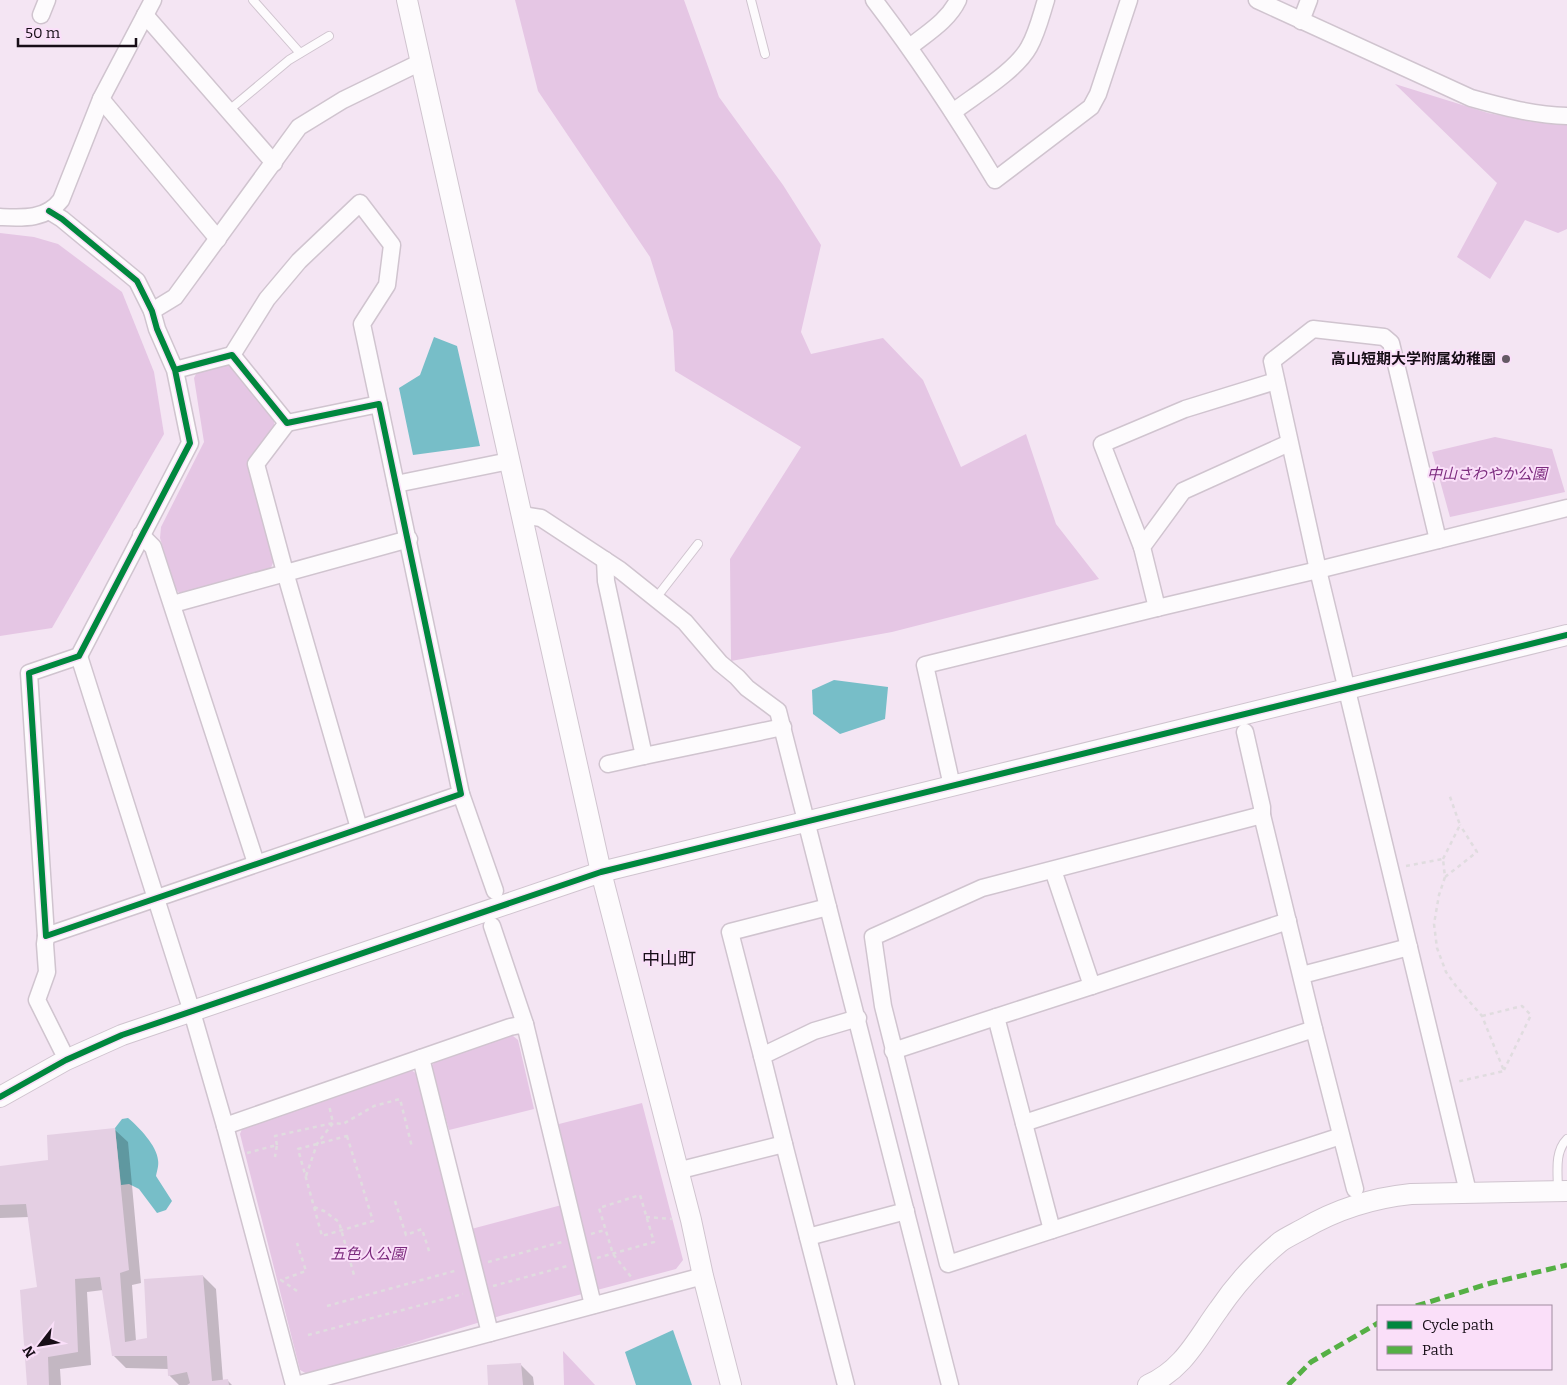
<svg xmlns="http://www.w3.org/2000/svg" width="1567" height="1385" viewBox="0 0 1567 1385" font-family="Bitter,'Noto Sans JP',serif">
	<rect width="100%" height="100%" fill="#f4e5f3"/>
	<g fill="#e5c6e4">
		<polygon points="515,0 684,0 719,97 783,185 821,245 801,332 811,354 883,338 923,380 961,467 1026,434 1056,524 1099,579 892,632 731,661 730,559 801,447 675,371 673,331 650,257 538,91"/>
		<polygon points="1395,84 1488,113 1533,122 1567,125 1567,229 1558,233 1525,220 1490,279 1457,257 1497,183"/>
		<polygon points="0,233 34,237 58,244 122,292 154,372 164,434 52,628 0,636"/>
		<polygon points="225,364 232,367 274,419 274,428 247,463 274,560 271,568 181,594 176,590 160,538 161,527 204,442 194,378 197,372"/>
		<polygon points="1495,437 1552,449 1565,492 1450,517 1432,452"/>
		<polygon points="512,1035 518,1040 534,1109 449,1130 431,1066 436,1061"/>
		<polygon points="411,1070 417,1074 460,1232 573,1202 555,1125 642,1103 683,1260 676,1269 503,1315 309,1375 300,1370 240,1134 242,1129"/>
		<polygon points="563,1351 595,1385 564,1385"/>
	</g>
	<g fill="#77bec8">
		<polygon points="434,337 457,346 480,446 413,455 399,388 420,375"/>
		<polygon points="834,680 888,687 885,719 840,734 813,714 812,690"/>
		<path d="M128,1118C139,1127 157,1146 158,1160C159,1165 157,1171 156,1176L172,1201L166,1210L157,1213L139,1189L129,1184L121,1185L115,1128L122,1119Z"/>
		<polygon points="673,1330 692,1385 636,1385 625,1352"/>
	</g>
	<g fill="#0003">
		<polygon points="115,1130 128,1142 141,1283 132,1285 136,1341 148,1339 203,1276 216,1289 223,1381 228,1381 232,1385 179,1385 169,1375 169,1369 126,1368 113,1355 103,1290 87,1292 91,1365 60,1369 61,1385 29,1385 38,1288 29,1217 0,1218 0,1168 50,1161"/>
		<polygon points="520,1364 533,1377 534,1385 490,1385"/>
	</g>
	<g fill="#e4cfe3">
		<polygon points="115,1128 129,1270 120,1273 125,1342 147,1338 144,1279 203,1275 212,1381 228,1379 229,1385 187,1385 190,1383 187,1372 168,1376 167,1356 112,1356 100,1277 75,1279 78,1352 48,1357 49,1385 27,1385 20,1290 37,1287 26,1204 0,1205 0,1166 48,1160 47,1135"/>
		<polygon points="521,1363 523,1385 488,1385 487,1365"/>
	</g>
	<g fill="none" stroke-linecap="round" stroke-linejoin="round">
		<g stroke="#d0c4cf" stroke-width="10">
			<g id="service">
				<polyline points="253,0 300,53"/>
				<polyline points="751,0 765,54"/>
				<polyline points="228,111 289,60 329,36"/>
				<polyline points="656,598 698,544"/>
				<path d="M1558,1191C1558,1173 1554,1152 1567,1139"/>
			</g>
		</g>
		<g stroke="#d0c4cf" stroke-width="19">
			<g id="minor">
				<path d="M874,0C919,59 957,117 995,180L1091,107L1098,94L1129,0"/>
				<path d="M1257,0L1471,98C1503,107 1534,115 1567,116"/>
				<polyline points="41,15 47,0"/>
				<polyline points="145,15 274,163"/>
				<polyline points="1301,21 1309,0"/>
				<path d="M910,47C927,33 948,21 958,0"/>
				<polyline points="101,99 218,239"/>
				<path d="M953,112C975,95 1016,71 1029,47C1037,33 1041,16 1046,0"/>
				<polyline points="49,211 62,219 137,281 152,311 157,329 175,370 190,443 79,656 29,673 46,936 461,794 379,404 287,423 232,355 175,370"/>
				<path d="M0,217C22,218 46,220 61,200L101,99L153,0"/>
				<polyline points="152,311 175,297 299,127 343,100 421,62"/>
				<polyline points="232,355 267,299 299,261 360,203 392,245 387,285 362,324 379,404"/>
				<polyline points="287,423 256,464 285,572 359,828"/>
				<polyline points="396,484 509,461"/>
				<polyline points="522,515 541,518 620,570 685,622 720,663 737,677 747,688 778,711 950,1385"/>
				<polyline points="141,535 153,547 256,863"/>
				<polyline points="1438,540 1391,343 1384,337 1313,329 1272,361 1318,570 1468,1192"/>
				<polyline points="1142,547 1102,444 1185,409 1276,381"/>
				<polyline points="605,560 606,581 644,756 783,727"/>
				<polyline points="173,604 409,539"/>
				<polyline points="1157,608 1318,570 1567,508"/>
				<polyline points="79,656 192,1012 225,1126 294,1385"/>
				<polyline points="1245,732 1262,807 1262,815 1314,1029 1355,1189"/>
				<polyline points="608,764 644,756"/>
				<polyline points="952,786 925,665 1157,608 1142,547 1183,491 1289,443"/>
				<polyline points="461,794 495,891"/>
				<polyline points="1262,815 982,888 873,937 883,1006 948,1264 1341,1136"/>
				<polyline points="492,926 525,1024"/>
				<polyline points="46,936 45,944 47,972 37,1000 62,1050"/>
				<polyline points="1302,975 1409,947"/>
				<polyline points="1092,986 1288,921"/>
				<polyline points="893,1051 996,1017"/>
				<polyline points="762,1056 730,932 828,907"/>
				<polyline points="421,1058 490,1333"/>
				<polyline points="1024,1123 1314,1029"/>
				<polyline points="225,1126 510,1027 525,1024 593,1305"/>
				<polyline points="784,1144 762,1056 814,1031 858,1018"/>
				<polyline points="677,1171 784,1144 846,1385"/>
				<polyline points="1052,1230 996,1017 1092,986 1053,870"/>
				<polyline points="808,1237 906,1211"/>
				<polyline points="296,1385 703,1276"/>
			</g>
		</g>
		<g stroke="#d0c4cf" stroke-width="22">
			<g id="tertiary">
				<polyline points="407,0 601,872 691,1220 703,1276 731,1385"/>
				<polyline points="0,1097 66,1060 122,1035 601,872 1567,635"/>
				<path d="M1148,1385C1184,1369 1197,1339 1219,1309C1236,1284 1257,1261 1280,1242C1287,1237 1296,1233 1303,1229C1337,1209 1372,1198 1411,1194L1567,1191"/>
			</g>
		</g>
		<g stroke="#e0dcdf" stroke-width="2.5" stroke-dasharray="4 4" stroke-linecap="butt">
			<polyline points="1443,859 1460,825 1449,794"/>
			<polyline points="1406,866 1443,859 1445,877 1439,895 1434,924 1437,948 1446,972 1456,986 1482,1016 1504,1071 1456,1082"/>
			<polyline points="1445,877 1477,852 1460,825"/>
			<polyline points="1482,1016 1522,1006 1531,1015 1504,1070"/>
			<polygon points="347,1136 373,1221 322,1236 298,1149"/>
			<polyline points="277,1145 275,1136 333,1123 329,1105"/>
			<polyline points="247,1153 277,1145 275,1157"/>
			<polyline points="306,1176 317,1144 333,1123 343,1124 374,1106 400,1099 412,1147"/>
			<polyline points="395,1201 406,1235 422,1229 430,1254"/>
			<polyline points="314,1207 324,1211 339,1222 354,1275"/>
			<polyline points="646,1217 672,1219"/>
			<polyline points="591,1234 605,1230"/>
			<polyline points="597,1258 654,1242 640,1195 599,1208 613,1254 632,1278"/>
			<polyline points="488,1262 562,1242"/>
			<polyline points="493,1286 567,1266"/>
			<polyline points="297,1291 281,1280 306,1271 297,1243"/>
			<polyline points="327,1306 458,1270"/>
			<polyline points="308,1335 463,1294"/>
		</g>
		<use href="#service" stroke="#fdfbfd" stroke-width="8"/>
		<use href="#minor" stroke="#fdfbfd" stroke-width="16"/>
		<use href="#tertiary" stroke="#fdfbfd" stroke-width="20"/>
		<g stroke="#55b045" stroke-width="5" stroke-dasharray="10 5" stroke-linecap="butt">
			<polyline points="1416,1306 1491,1283 1567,1265"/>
			<polyline points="1288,1385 1311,1362 1378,1323"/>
		</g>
		<g stroke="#fadff9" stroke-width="9">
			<g id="cycleway">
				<polyline points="49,211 62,219 137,281 152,311 157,329 175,370 190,443 79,656 29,673 46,936 461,794 379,404 287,423 232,355 175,370"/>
				<polyline points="0,1097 66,1060 122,1035 601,872 1567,635"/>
			</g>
		</g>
		<use href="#cycleway" stroke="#00873e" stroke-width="6"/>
	</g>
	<circle fill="#645964" stroke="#fadff9" stroke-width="2" cx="1506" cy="359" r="5"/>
	<g text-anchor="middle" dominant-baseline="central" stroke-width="4" stroke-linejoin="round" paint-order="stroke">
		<g font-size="15" font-weight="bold" fill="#170e17" stroke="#fadff9" text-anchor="end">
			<text x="1496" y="359">高山短期大学附属幼稚園</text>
		</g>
		<g font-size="15" font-style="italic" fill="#7c2b7e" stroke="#fadff9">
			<text x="1487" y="474">中山さわやか公園</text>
			<text x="368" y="1254">五色人公園</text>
		</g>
		<g font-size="18" fill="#170e17" stroke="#fadff9">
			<text x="669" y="959">中山町</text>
		</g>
	</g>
	<rect x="1377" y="1305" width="175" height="65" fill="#fadff9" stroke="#9f8b9f"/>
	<rect x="1387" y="1321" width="25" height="8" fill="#00873e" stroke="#9f8b9f"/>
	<text x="1422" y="1330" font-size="15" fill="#170e17">Cycle path</text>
	<rect x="1387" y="1346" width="25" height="8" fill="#55b045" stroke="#9f8b9f"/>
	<text x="1422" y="1355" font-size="15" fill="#170e17">Path</text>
	<g transform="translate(40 1345) rotate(239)" stroke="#fadff9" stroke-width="4" paint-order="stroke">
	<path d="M0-4L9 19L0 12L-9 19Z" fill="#170e17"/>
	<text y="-8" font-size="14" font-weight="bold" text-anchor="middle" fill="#170e17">N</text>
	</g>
	<path d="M18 38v8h118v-8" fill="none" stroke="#170e17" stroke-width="2.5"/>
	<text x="25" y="38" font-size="15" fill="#170e17" stroke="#fadff9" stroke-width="4" paint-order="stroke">50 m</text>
</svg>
